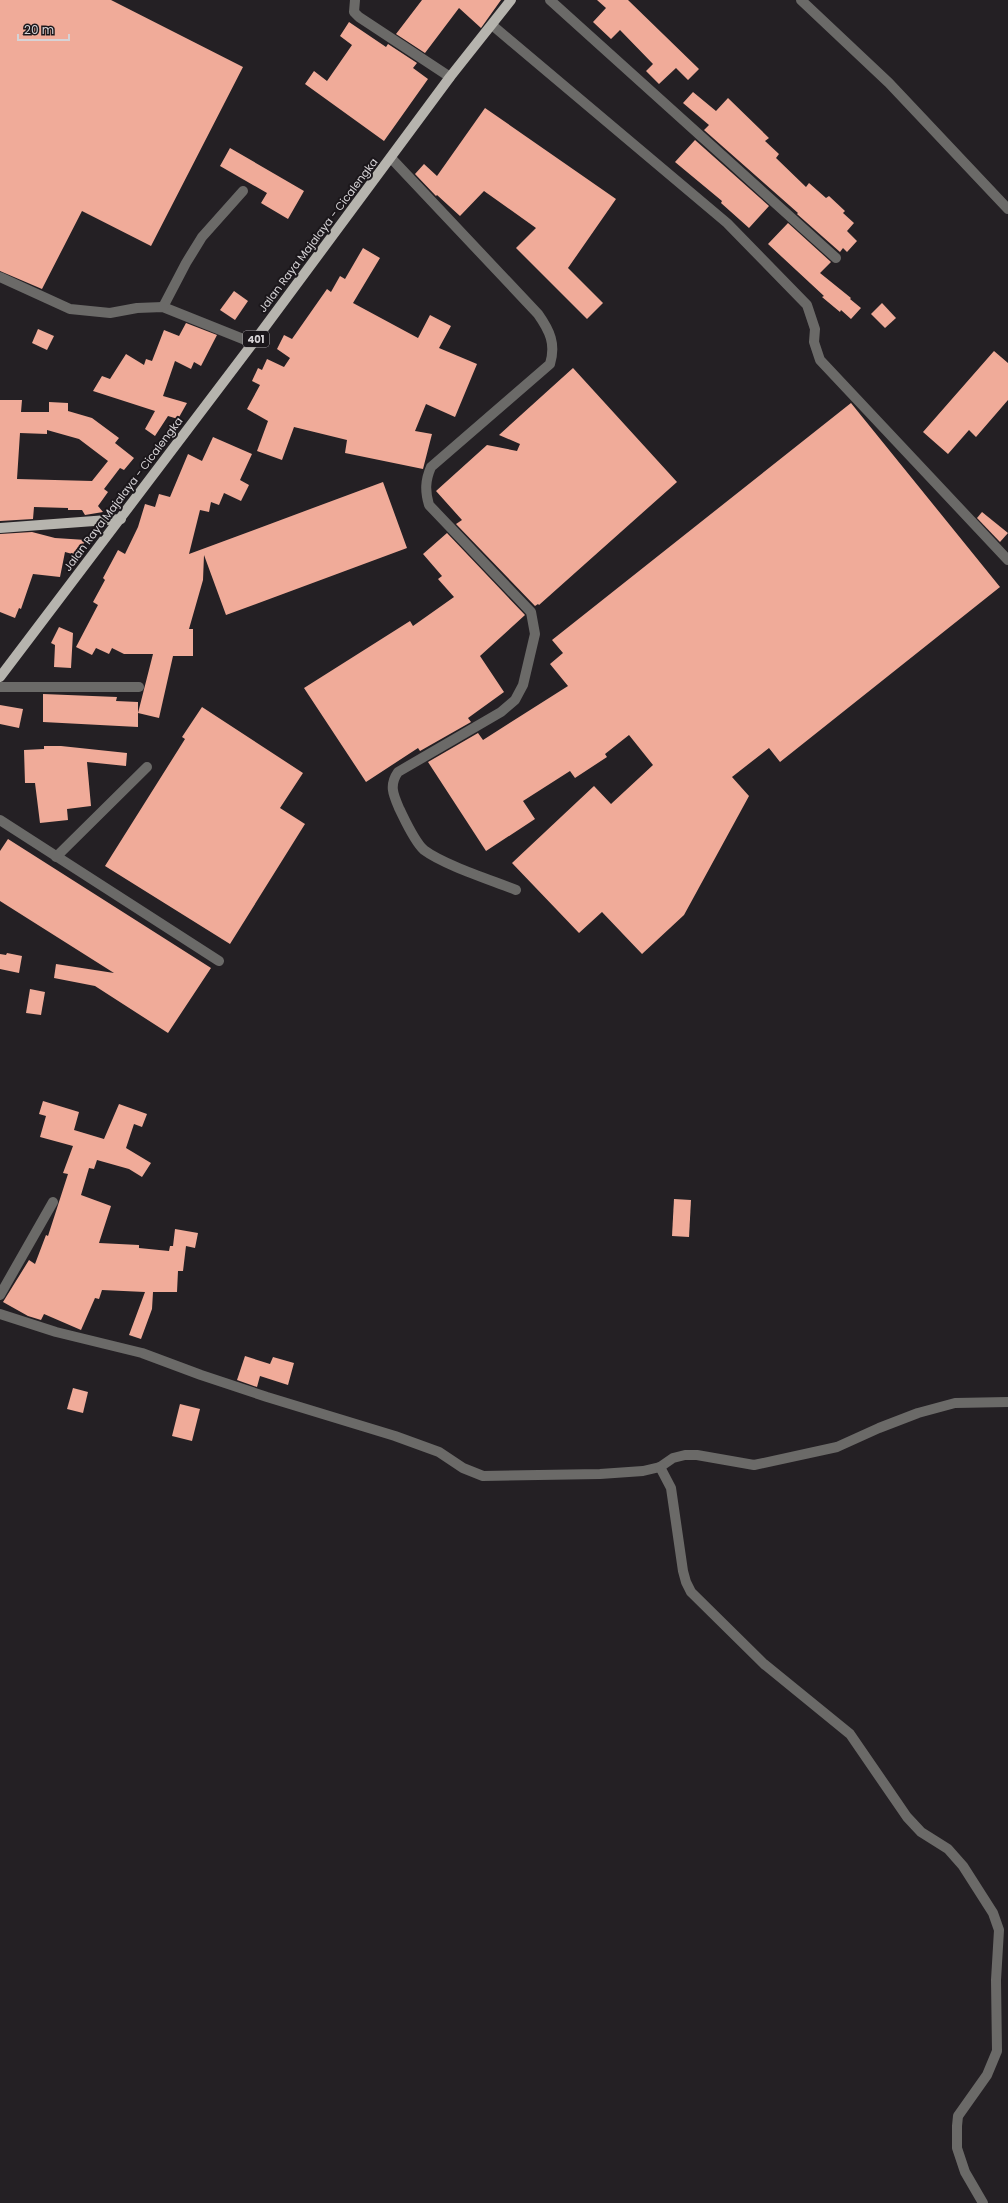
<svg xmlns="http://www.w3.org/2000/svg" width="1008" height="2203" viewBox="0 0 1008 2203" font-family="Poppins,sans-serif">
	<rect width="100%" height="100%" fill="#242024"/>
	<g fill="#f0ab99" fill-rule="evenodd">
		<polygon points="0,0 111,0 243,67 151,246 82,211 42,289 0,271"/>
		<polygon points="422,0 501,0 481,28 459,8 425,53 396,34"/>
		<polygon points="597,0 628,0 699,69 688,80 676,68 659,84 646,71 653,64 620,30 611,39 593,22 606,8"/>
		<polygon points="349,22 386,47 388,44 417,63 413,68 428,79 384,141 305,84 314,71 327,81 352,45 340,36"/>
		<polygon points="693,92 716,111 728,98 769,138 765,141 779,154 776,158 806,187 809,183 826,198 829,196 845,211 843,213 854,223 847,231 857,241 847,252 843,248 840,252 797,214 798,213 704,130 709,125 683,103"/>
		<polygon points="485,108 616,199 568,268 603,303 587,319 516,248 536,228 484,191 460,216 437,195 436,196 415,174 424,164 437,176"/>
		<polygon points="695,140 769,206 749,228 721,203 722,201 675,162"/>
		<polygon points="230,148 304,191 288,219 261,203 267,193 220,166"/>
		<polygon points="788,223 831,262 820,273 851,298 850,299 861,308 851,319 841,310 840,312 822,297 824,296 768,244"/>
		<polygon points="363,248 380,258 353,303 418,338 430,315 451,326 439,348 477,364 455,417 426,404 415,431 432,434 423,469 345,453 347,440 294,427 282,460 257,451 268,421 247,409 260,385 252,381 258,368 262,370 267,359 284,367 290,358 277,349 284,335 292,339 327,289 331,292 340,276 345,279"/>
		<polygon points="234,291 248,301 235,320 220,310"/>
		<polygon points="882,303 896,318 885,328 871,314"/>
		<polygon points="186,323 217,335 201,366 194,362 191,369 175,361 163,396 187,403 178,419 168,416 155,436 145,429 155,411 93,391 102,376 110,379 126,354 144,365 146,359 152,361 164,330 179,336"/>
		<polygon points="38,329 54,336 47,350 32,343"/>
		<polygon points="994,351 1008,363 1008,400 976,437 969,430 948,454 923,432"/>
		<polygon points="573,368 677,482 539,605 538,604 535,606 456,524 462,520 436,491 487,445 517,451 520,444 499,435"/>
		<path d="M0,400H22L21,412H49V402L68,403V411L92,418L119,438L115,443L134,458L124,470L120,468L104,489L108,492L98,506L103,512L85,515L82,510H68V508L34,507L33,519L0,521ZM47,430L79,439L108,461L92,481L17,479L20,433L47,434Z"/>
		<polygon points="851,403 1000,587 780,762 769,748 732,777 749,796 684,915 642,954 602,912 579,933 512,863 594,786 611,804 653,765 629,735 605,754 607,757 575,778 570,771 523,801 535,819 486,851 428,762 478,733 483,740 568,686 550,664 563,653 552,640"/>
		<polygon points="213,437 252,454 240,480 249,485 241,501 224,493 219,505 211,502 209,512 200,510 189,554 383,482 407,548 226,615 204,555 203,580 189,629 193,629 193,656 173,656 159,718 138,713 153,654 124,654 112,648 109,654 96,648 92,655 76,647 98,605 93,602 105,580 103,578 118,550 125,554 138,527 145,504 155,507 159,494 170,497 188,454 202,461"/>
		<polygon points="982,512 1008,533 1000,542 977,518"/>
		<polygon points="32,532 55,538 86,540 76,555 65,552 60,577 33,574 21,609 19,608 15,618 0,612 0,534"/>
		<polygon points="447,533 525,615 480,656 504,692 468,718 471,722 420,751 418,748 366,782 304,688 410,621 413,626 454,597 438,579 442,576 423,554"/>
		<polygon points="59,627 73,633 71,668 54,667 55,645 51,643"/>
		<polygon points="43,694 117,697 116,701 138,702 138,727 43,722"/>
		<polygon points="0,705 23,709 19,728 0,724"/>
		<polygon points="202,707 303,773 280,808 305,824 230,944 105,866 185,739 182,737"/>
		<polygon points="44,746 61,746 127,753 126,766 87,762 91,806 67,809 68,820 40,823 35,783 25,783 24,750 44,749"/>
		<polygon points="8,839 211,968 168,1033 95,986 54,978 56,964 114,973 0,901 0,851"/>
		<polygon points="7,953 22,956 19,973 0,969 0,954 6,955"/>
		<polygon points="30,989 45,992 41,1015 26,1013"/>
		<polygon points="43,1101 79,1112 74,1130 104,1139 119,1104 147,1114 142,1127 134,1124 126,1148 151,1163 142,1177 129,1169 97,1160 94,1169 89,1168 81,1195 111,1206 99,1243 139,1245 139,1248 169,1251 170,1246 173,1246 175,1229 198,1233 195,1248 186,1246 183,1271 178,1271 177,1292 153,1292 152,1309 141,1339 129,1335 145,1292 102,1290 99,1299 95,1298 81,1330 44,1314 41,1320 28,1316 3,1302 29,1260 35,1264 46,1235 48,1236 68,1174 63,1173 73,1146 40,1137 46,1116 39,1114"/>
		<polygon points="674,1199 691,1200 689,1237 672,1236"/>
		<polygon points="245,1356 270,1364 273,1357 294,1363 288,1385 260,1376 257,1387 237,1380"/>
		<polygon points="73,1388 88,1392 83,1413 67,1409"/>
		<polygon points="180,1404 200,1409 192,1441 172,1436"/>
	</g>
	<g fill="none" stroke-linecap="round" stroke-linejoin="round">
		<g stroke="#6b6a68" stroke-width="10">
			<polyline points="355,0 354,12 359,17 450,77"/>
			<polyline points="550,0 836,258"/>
			<polyline points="801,0 889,83 1008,209"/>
			<polyline points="492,25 727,223 807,305 815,329 814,342 820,360 1008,560"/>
			<path d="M391,158L538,314C550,331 556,344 550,364L431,467C425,481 425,491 429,505L531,612L535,634L523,685L515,700L501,712L398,772C389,785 393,794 399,808C405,820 414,841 424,850C444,865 491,880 516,890"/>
			<polyline points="0,277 70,309 110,313 137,308 163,307 253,343"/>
			<polyline points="163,307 186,263 202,237 243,191"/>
			<polyline points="0,687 139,687"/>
			<polyline points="0,820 219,961"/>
			<polyline points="56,857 147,767"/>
			<polyline points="0,1295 53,1202"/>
			<polyline points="0,1314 56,1332 142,1353 201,1375 267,1397 395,1436 439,1452 463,1468 483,1476 600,1474 643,1471 660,1467 673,1458 685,1455 697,1455 754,1465 837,1447 879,1428 918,1413 955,1403 1008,1402"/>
			<polyline points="660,1467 671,1488 683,1571 686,1582 691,1592 764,1664 850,1734 907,1817 921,1832 948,1849 963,1866 993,1913 999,1930 996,1980 997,2051 987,2075 958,2116 957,2126 957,2148 965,2172 983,2203"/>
		</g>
		<g stroke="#b6b4ae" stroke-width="10">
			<polyline points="0,528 121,519"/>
			<polyline points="0,677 253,343 450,77 511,0"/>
		</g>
	</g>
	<g text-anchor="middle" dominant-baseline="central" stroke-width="4" stroke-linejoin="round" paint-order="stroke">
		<rect fill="#1b171b" stroke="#9e9b9e" stroke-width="1" x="243" y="331" width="26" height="16" rx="3"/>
		<g font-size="10" font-weight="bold" fill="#d6d3d6">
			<text x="256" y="339">401</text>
		</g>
		<g font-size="11" fill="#d6d3d6" stroke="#1b171b">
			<text transform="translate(318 235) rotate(-53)">Jalan Raya Majalaya - Cicalengka</text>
			<text transform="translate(123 494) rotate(-53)">Jalan Raya Majalaya - Cicalengka</text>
		</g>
	</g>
	<path d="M18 34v6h51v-6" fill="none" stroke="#d6d3d6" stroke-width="2"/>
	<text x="24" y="34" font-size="12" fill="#d6d3d6" stroke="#1b171b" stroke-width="3" paint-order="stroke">20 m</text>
</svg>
